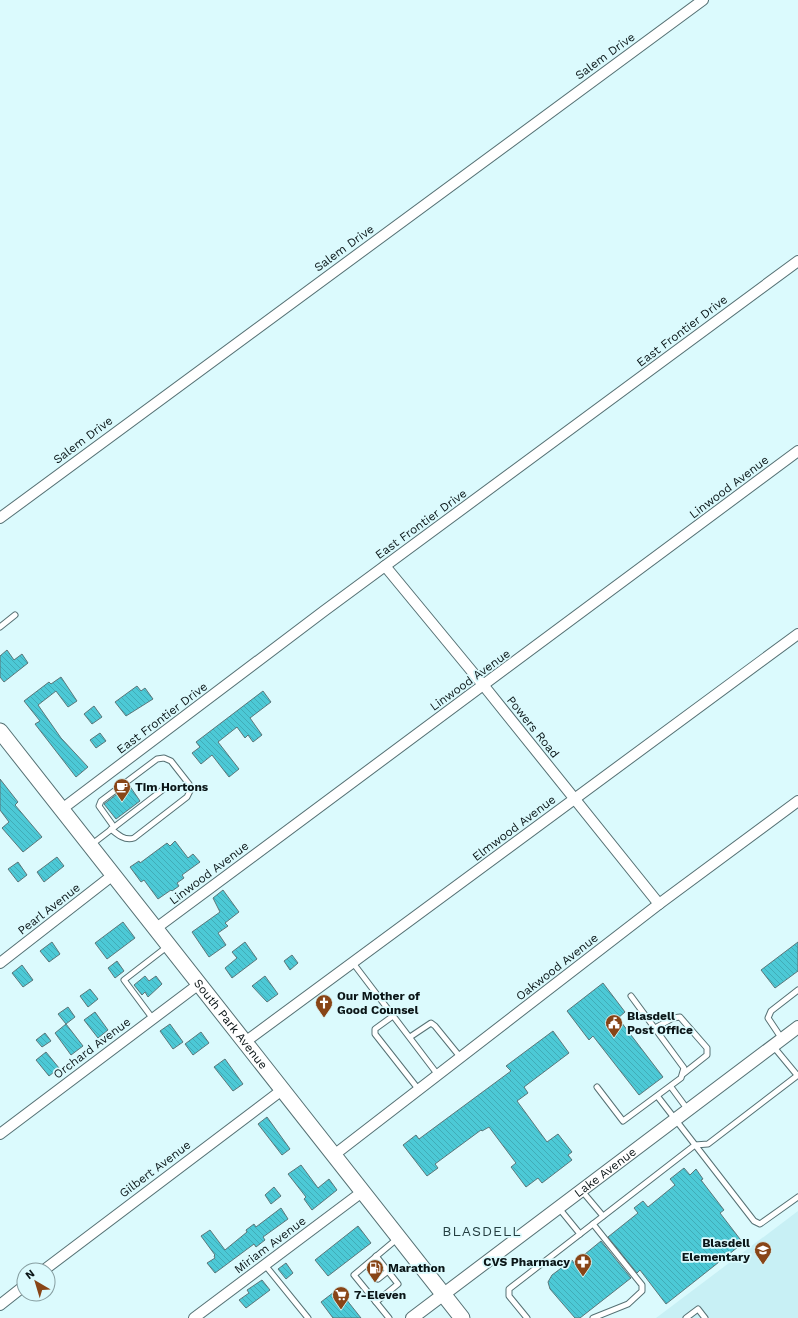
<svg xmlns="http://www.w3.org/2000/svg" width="798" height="1318" viewBox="0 0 798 1318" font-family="'Work Sans',sans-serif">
	<defs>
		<pattern id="building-back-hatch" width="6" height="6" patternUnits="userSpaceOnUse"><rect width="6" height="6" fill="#4cc9d6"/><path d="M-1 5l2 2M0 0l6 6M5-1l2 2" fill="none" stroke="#41acb7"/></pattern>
	</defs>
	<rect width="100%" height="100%" fill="#dbfafd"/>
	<polygon fill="#c8f0f5" points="798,1211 798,1318 656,1318"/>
	<g fill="url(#building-back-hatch)" stroke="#5b7679">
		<polygon points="7,650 14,660 22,654 28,663 4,682 0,677 0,656"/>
		<polygon points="61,677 77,701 68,707 56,691 38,705 61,738 88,767 76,777 35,724 40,721 24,701 49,682 51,684"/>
		<polygon points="137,686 141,691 145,688 153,699 126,716 115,702"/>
		<polygon points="263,691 271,702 250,718 262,735 253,742 248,735 245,738 237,727 218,742 239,769 229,777 212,755 201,764 192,753 200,747 196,742"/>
		<polygon points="94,706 102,717 92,724 84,714"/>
		<polygon points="100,733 106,741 96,748 90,740"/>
		<polygon points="0,779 18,802 15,805 42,837 23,852 2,828 9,822 0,810"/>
		<polygon points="129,785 140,801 116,819 104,804"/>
		<polygon points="175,841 188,858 193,854 200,862 182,875 184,878 177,883 179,886 172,891 171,890 158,899 144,880 141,882 130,867 139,861 140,863 167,843 170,846"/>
		<polygon points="57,857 64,866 44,882 37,872"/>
		<polygon points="18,862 27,875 18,882 8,869"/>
		<polygon points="223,890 239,912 225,923 228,926 218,933 226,945 209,957 192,932 220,912 213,898"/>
		<polygon points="123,922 135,938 107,959 95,943"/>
		<polygon points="52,942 60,954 49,962 40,951"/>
		<polygon points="245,942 257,959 232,978 225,968 237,958 232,952"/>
		<polygon points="798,942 798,971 775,988 761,970"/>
		<polygon points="292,955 298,963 290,970 284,961"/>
		<polygon points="117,961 124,971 115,978 108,968"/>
		<polygon points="22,965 33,980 23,987 12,973"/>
		<polygon points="145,976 149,981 156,976 162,984 148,997 145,992 142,995 134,985"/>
		<polygon points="265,976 278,994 267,1002 252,986"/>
		<polygon points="603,983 625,1012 618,1018 663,1077 639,1095 593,1036 589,1040 567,1011"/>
		<polygon points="90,989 98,999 88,1007 80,996"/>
		<polygon points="68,1007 75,1017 66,1024 58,1014"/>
		<polygon points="95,1012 108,1030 98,1038 84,1020"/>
		<polygon points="66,1024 83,1046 71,1055 55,1033"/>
		<polygon points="170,1024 183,1042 173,1049 160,1031"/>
		<polygon points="553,1031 569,1053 524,1087 528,1093 517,1101 547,1142 558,1134 572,1152 568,1155 572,1160 542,1183 538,1178 526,1187 511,1167 516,1163 489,1127 482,1131 481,1130 435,1164 438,1168 427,1176 403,1145 416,1135 419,1139 511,1071 506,1066"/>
		<polygon points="201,1032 209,1043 193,1055 185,1044"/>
		<polygon points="45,1033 51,1041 42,1047 36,1040"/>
		<polygon points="46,1052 59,1068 49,1076 36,1060"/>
		<polygon points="225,1059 243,1084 233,1091 214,1067"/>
		<polygon points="267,1117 290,1149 282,1155 258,1124"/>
		<polygon points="301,1165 318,1188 329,1179 337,1190 312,1210 304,1199 306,1197 288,1174"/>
		<polygon points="684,1168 690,1175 696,1169 703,1179 701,1180 724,1210 720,1213 743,1243 666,1304 640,1270 637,1273 608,1237 638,1213 634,1208 643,1201 648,1207 675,1185 670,1179"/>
		<polygon points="274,1187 281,1196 271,1204 265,1195"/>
		<polygon points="281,1208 288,1219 263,1237 265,1240 256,1247 254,1244 215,1273 207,1263 215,1258 214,1256 215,1255 201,1236 210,1230 225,1250 247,1232 246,1230 254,1224 256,1227"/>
		<polygon points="358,1226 371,1243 328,1276 315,1260"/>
		<polygon points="601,1241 631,1278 580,1318 575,1318 550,1289 548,1282 552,1275 572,1260 574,1263"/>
		<polygon points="286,1263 293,1273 286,1279 278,1269"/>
		<polygon points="262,1280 270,1290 246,1308 239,1300 249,1293 247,1290"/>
		<polygon points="338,1289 361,1318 333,1318 321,1302"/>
	</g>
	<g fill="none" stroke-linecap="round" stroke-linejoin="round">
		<g stroke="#567174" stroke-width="7">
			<g id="service">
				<polyline points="0,627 15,615"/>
				<path d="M111,829C118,835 125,841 134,838L187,797L190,791L189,784L171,761L164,758L157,759L101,801L99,806L114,827"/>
				<polyline points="91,845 165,788"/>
				<polyline points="353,963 438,1075"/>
				<polyline points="393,1016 375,1029 375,1034 419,1090"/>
				<polyline points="153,1019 124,980 168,946"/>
				<polyline points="655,1028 673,1018 680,1017 707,1048 707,1055 683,1074"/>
				<polyline points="410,1037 431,1023 435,1026 461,1058"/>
				<polyline points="782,1039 768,1018 771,1011 798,990"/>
				<polyline points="773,1046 797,1075"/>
				<polyline points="597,1087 623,1121 681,1078 684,1068 631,996"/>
				<polyline points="671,1087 688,1110"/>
				<polyline points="658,1097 754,1221 760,1224 798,1197"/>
				<polyline points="582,1191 603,1216"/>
				<polyline points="558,1207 580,1234"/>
				<polyline points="265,1265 308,1318"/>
				<polyline points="378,1279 388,1271"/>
				<polyline points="376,1302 398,1284 376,1256"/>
				<polyline points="389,1318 354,1275 398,1238"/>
				<polyline points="527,1318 509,1296 509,1289 695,1145 708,1144 798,1075"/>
				<polyline points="593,1318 628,1304 642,1291 642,1285 593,1224"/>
				<polyline points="686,1318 698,1309 705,1318"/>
			</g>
		</g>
		<g stroke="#567174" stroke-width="12">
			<g id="minor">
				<polyline points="0,518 703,0"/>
				<polyline points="385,566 484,686 659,904"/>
				<polyline points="62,809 324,611 798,261"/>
				<polyline points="155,929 798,451"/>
				<polyline points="0,963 113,875"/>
				<polyline points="245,1042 798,634"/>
				<polyline points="0,1134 199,984"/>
				<polyline points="334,1155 659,904 798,801"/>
				<polyline points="44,1270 282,1090"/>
				<polyline points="0,1305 24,1286"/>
				<polyline points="194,1318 362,1192"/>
			</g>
		</g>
		<g stroke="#567174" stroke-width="14">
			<g id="tertiary">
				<path id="s1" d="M412,1318L798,1027"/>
			</g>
		</g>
		<g stroke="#567174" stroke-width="17">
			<g id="primary">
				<path id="s2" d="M0,731L462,1318"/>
			</g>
		</g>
		<use href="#service" stroke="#fff" stroke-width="5"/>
		<use href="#minor" stroke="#fff" stroke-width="10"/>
		<use href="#tertiary" stroke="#fff" stroke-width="12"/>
		<use href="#primary" stroke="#fff" stroke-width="15"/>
	</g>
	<defs>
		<g id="cafe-pin" transform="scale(0.9)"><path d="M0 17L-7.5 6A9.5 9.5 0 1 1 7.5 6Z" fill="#884517" stroke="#dbfafd"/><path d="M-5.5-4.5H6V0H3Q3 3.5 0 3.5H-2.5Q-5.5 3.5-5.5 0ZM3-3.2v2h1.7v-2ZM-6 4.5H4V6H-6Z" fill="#fff"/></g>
		<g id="church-pin" transform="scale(0.9)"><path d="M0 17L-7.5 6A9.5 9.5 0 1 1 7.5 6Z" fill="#884517" stroke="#dbfafd"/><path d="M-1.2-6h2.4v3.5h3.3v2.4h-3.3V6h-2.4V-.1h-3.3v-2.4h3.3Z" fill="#fff"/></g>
		<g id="civic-pin" transform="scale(0.9)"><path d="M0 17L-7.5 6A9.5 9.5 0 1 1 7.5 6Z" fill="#884517" stroke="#dbfafd"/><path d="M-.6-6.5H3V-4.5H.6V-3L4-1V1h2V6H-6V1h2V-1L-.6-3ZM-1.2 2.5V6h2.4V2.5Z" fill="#fff"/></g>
		<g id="school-pin" transform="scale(0.9)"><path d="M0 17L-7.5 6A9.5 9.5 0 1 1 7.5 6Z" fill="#884517" stroke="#dbfafd"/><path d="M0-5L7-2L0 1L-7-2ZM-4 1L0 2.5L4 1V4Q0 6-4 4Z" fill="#fff"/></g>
		<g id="pharmacy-pin" transform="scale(0.9)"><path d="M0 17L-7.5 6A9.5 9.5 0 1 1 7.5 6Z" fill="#884517" stroke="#dbfafd"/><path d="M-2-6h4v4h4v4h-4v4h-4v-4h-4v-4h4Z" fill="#fff"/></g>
		<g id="fuel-pin" transform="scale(0.9)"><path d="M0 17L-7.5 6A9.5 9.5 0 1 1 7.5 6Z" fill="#884517" stroke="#dbfafd"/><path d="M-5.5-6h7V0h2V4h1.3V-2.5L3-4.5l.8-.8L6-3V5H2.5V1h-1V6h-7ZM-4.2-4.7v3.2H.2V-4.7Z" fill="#fff"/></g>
		<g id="supermarket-pin" transform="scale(0.9)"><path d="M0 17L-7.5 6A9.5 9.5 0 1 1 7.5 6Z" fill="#884517" stroke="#dbfafd"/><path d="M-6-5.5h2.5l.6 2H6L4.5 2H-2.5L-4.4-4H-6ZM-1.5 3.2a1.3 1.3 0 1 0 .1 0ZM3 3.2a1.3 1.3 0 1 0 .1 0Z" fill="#fff"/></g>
	</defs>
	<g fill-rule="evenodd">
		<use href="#cafe-pin" x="122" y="787"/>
		<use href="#church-pin" x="324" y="1003"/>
		<use href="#civic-pin" x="614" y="1023"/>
		<use href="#school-pin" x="763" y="1250"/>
		<use href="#pharmacy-pin" x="583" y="1262"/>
		<use href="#fuel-pin" x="375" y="1268"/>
		<use href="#supermarket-pin" x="341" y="1295"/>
	</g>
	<g text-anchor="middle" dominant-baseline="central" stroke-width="3.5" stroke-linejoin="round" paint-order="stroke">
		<g font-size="12" fill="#0a1517" stroke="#dbfafd">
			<text transform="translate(605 56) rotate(-36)">Salem Drive</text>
			<text transform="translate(344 248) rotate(-36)">Salem Drive</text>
			<text transform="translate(682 331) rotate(-37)">East Frontier Drive</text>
			<text transform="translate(83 440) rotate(-37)">Salem Drive</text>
			<text transform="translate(729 487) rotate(-37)">Linwood Avenue</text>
			<text transform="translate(421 524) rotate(-36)">East Frontier Drive</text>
			<text transform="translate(470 680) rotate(-36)">Linwood Avenue</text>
			<text transform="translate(162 718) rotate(-37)">East Frontier Drive</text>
			<text transform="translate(533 727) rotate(51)">Powers Road</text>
			<text transform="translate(514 828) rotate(-37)">Elmwood Avenue</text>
			<text transform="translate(209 873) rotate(-37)">Linwood Avenue</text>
			<text transform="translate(49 909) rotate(-38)">Pearl Avenue</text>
			<text transform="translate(557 967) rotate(-38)">Oakwood Avenue</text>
			<text stroke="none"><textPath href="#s2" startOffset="373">South Park Avenue</textPath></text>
			<text transform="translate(92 1048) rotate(-37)">Orchard Avenue</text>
			<text transform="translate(155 1169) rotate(-37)">Gilbert Avenue</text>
			<text stroke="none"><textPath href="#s1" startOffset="242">Lake Avenue</textPath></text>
			<text transform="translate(270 1245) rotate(-37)">Miriam Avenue</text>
		</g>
		<g font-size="12" font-weight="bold" fill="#0a1517" stroke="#dbfafd" text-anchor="start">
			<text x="135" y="787">Tim Hortons</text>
			<text x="337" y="996">Our Mother of<tspan x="337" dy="14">Good Counsel</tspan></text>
			<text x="627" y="1016">Blasdell<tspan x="627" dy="14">Post Office</tspan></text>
			<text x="750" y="1243" text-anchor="end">Blasdell<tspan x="750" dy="14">Elementary</tspan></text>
			<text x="570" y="1262" text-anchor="end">CVS Pharmacy</text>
			<text x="388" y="1268">Marathon</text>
			<text x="354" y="1295">7-Eleven</text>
		</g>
		<g font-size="14" letter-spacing="1" fill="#243e41" stroke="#dbfafd">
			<text x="482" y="1231">BLASDELL</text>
		</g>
	</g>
	<g transform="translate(36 1282) rotate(322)"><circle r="19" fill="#dbfafd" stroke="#879ea1"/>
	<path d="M0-3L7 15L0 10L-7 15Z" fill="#884517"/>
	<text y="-6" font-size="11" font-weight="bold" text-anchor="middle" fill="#0a1517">N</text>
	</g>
</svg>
